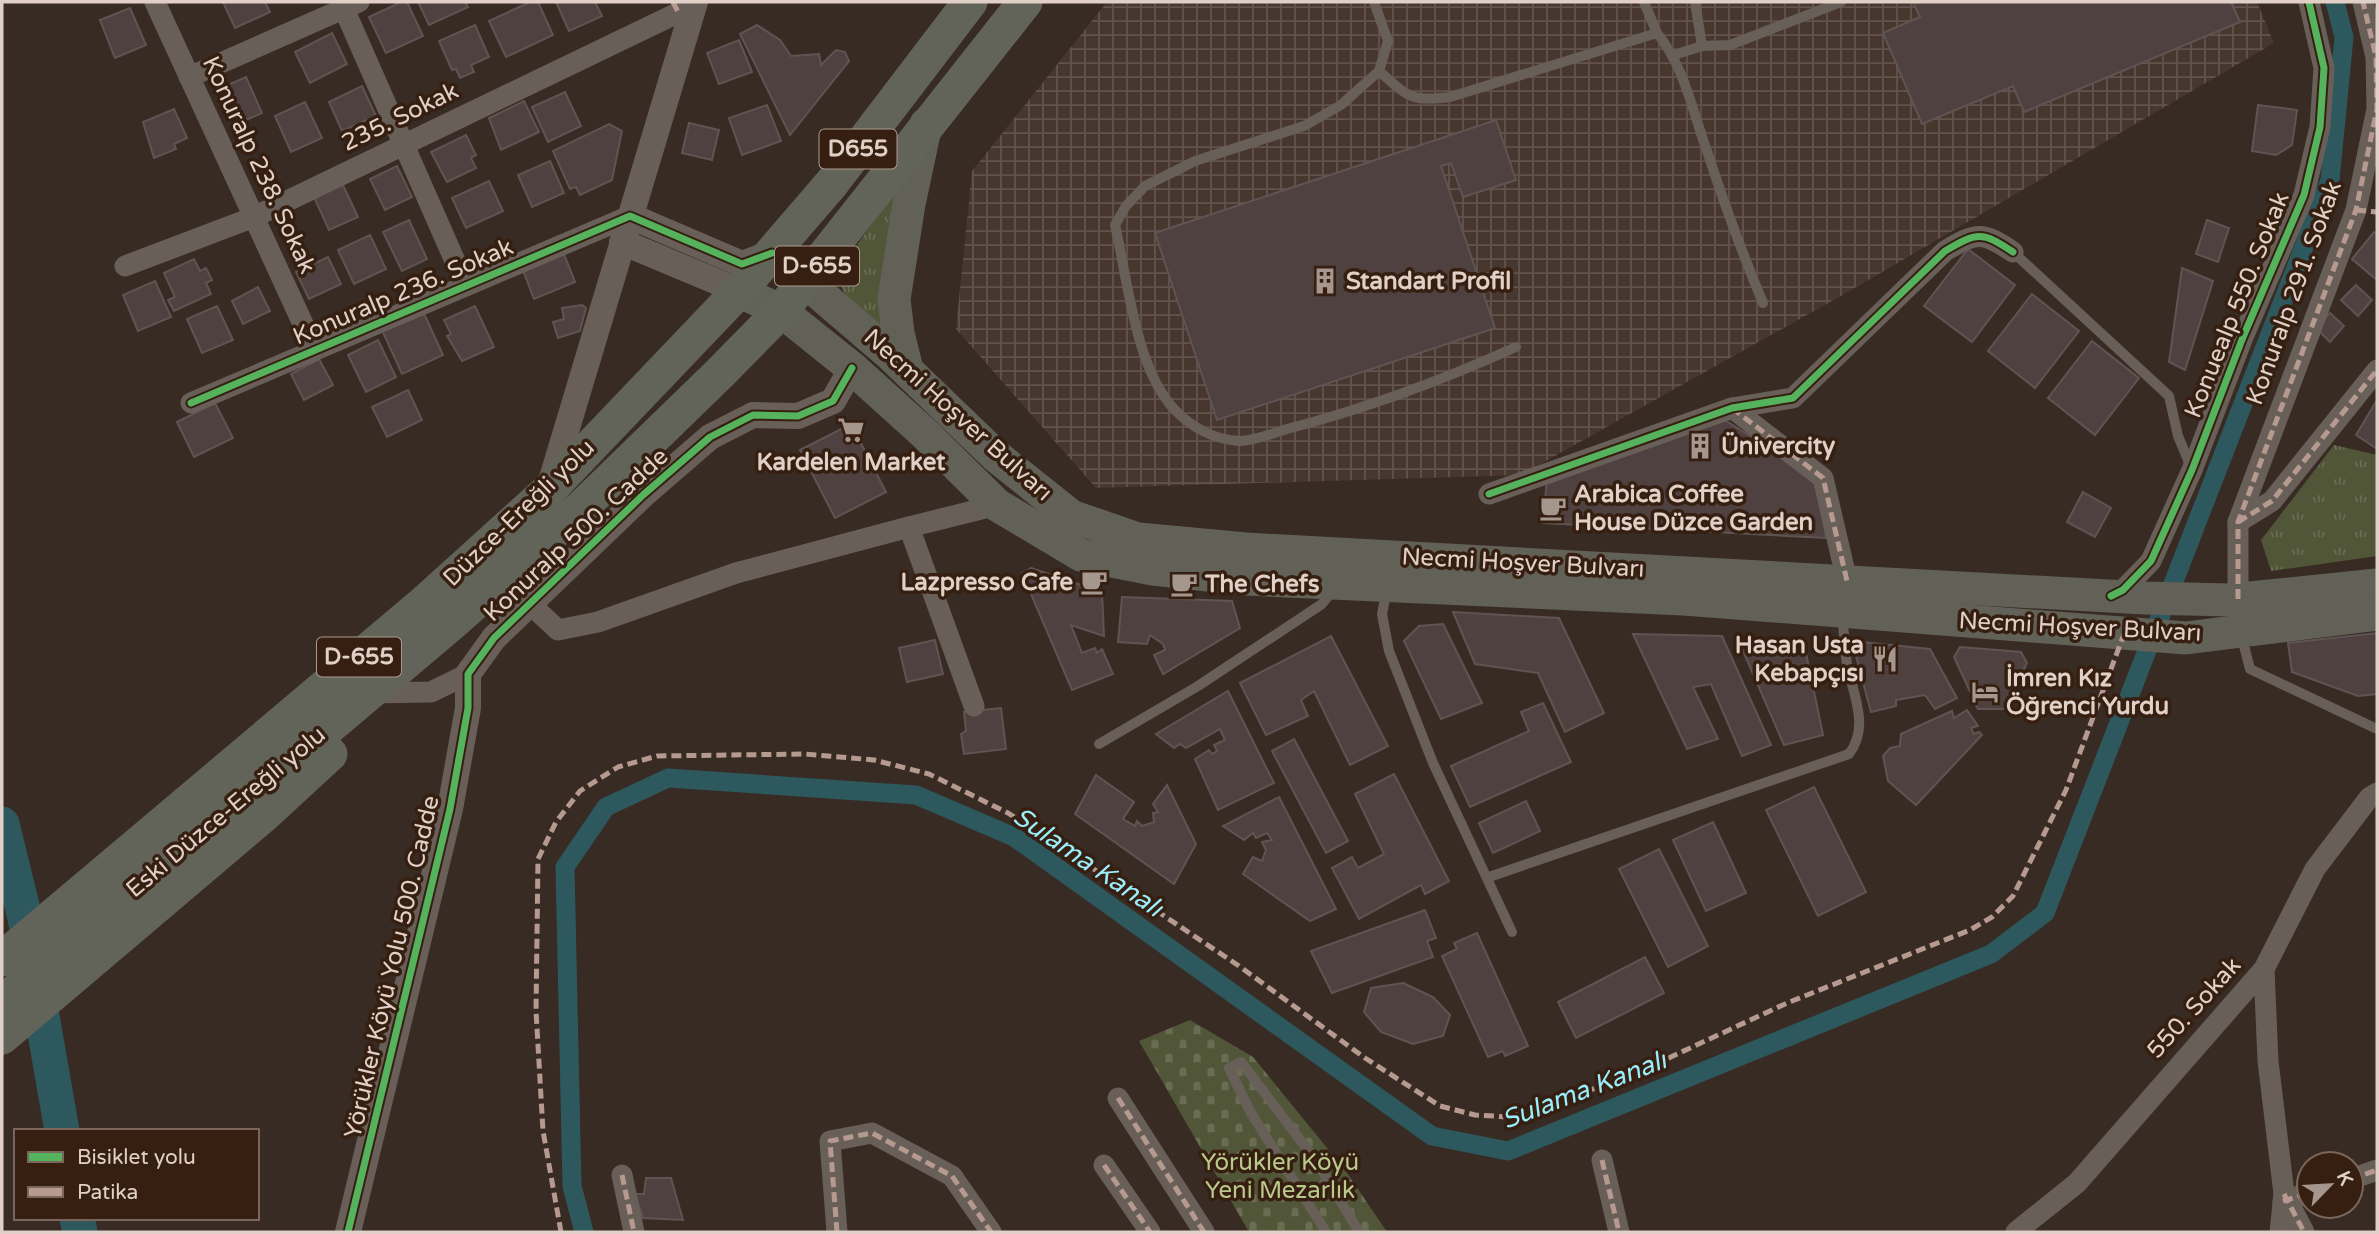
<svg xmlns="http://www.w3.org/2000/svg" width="2379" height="1234" viewBox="0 0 2379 1234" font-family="'Varela Round',sans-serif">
	<defs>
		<pattern id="industrial-grid" width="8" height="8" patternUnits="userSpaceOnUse" patternTransform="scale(1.75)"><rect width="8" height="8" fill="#48372f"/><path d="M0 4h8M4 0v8" fill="none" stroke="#62534c"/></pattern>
		<pattern id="grass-tufts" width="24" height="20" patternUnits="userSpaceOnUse" patternTransform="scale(1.75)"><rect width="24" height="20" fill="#515639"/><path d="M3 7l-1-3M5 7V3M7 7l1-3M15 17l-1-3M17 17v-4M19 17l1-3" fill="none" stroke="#6a6d54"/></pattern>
		<pattern id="cemetery-stones" width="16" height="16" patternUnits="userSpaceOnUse" patternTransform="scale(1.75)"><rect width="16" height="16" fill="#515639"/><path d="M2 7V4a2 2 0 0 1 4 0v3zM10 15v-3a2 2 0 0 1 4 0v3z" fill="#6a6d54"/></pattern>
	</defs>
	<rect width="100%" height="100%" fill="#382b23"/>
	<polygon fill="url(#industrial-grid)" points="1107,2 2257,2 2274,43 1848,292 1521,475 1096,488 956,329 972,171"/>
	<g fill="url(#grass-tufts)">
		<path d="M902,181L891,333C870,316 838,300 838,272Z"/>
		<polygon points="2334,445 2377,455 2377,556 2271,571 2261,540"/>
	</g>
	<polygon fill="url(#cemetery-stones)" points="1190,1020 1253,1057 1345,1170 1387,1232 1249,1232 1139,1041"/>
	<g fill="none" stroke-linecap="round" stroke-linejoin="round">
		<polyline stroke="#2d585d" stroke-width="19" points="584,1232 572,1186 565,867 606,807 668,778 916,795 1014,837 1432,1136 1508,1151 1991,954 2045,913 2330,180 2344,37 2335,2"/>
		<g stroke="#2d585d" stroke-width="35">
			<polyline points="2,824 25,918 62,1131"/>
			<polyline points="77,1218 80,1232"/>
		</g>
	</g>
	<g fill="#4e4140" stroke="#605453" stroke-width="2">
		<polygon points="223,2 265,2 270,12 235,28"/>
		<polygon points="401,2 407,2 423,36 386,53 369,17"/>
		<polygon points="418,2 465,2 468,7 429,25"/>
		<polygon points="530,2 538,2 553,35 506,57 489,21"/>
		<polygon points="556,2 595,2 602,16 569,31"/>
		<polygon points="1913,2 2231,2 2240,22 2024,112 2013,86 1922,124 1883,33 1920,17"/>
		<polygon points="130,8 146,45 115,58 100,20"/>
		<polygon points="475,25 489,57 471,65 474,72 460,78 456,69 452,70 439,41"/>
		<polygon points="757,25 780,40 791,56 819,54 821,65 836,50 845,52 849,61 790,135 740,34"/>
		<polygon points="332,33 347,64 310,83 295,52"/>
		<polygon points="739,40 752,72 719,84 707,53"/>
		<polygon points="246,77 262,113 232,126 216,90"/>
		<polygon points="362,86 376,116 342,131 329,102"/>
		<polygon points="565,92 581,126 548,142 532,107"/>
		<polygon points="524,101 539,132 501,150 489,118"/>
		<polygon points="305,102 322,138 291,152 275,116"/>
		<polygon points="767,105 781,141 742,155 729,118"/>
		<polygon points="2258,105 2297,110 2292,145 2276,155 2252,151"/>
		<polygon points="174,109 187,138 174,144 176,149 154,158 143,122"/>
		<polygon points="1496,120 1516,180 1463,197 1451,163 1441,166 1495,328 1217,420 1155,233"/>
		<polygon points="689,123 719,130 712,160 682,153"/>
		<polygon points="609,124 622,131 612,180 580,195 576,187 570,189 553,151"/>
		<polygon points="466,135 476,155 471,158 476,168 447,182 431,152"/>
		<polygon points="550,161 564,193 532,207 518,175"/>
		<polygon points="397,166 412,197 385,210 370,179"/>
		<polygon points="341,181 358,217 329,230 313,195"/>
		<polygon points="489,181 503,211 466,228 452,198"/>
		<polygon points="409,220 427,259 402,271 383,232"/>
		<polygon points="2207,220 2229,228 2218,262 2196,254"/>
		<polygon points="2374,232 2377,234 2377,280 2352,259"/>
		<polygon points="370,235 386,269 354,284 338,250"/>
		<polygon points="562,249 575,282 534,299 521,265"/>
		<polygon points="1968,249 2015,285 1972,342 1924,306"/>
		<polygon points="328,257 341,284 309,299 296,272"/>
		<polygon points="194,259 200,271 206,268 212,280 206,283 211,294 174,311 168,300 175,297 164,273"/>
		<polygon points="2182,268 2213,281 2185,370 2169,362"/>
		<polygon points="155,281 171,317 138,331 123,295"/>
		<polygon points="2356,285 2372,300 2358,316 2341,300"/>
		<polygon points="258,287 270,311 243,324 232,301"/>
		<polygon points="2032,294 2079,331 2035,388 1988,351"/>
		<polygon points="582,305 586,308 580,331 558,338 553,322 564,319 562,308"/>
		<polygon points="217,306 233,340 202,353 187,319"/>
		<polygon points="475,306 494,347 462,361 447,336 451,334 444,320"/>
		<polygon points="422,309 443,355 402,374 381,328"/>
		<polygon points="2330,313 2344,326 2330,342 2316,328"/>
		<polygon points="378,340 396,377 366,392 348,355"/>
		<polygon points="2092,341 2139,378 2095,435 2048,398"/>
		<polygon points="319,359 333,385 304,400 291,374"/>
		<polygon points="408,390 422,420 387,437 372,407"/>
		<polygon points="2377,400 2377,449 2356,435"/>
		<polygon points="215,403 233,438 194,457 177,422"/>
		<polygon points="1715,414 1816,477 1826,538 1543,523 1547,479"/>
		<polygon points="851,424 886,492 835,518 800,450"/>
		<polygon points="2083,492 2111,508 2095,537 2067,522"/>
		<polygon points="1031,568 1102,592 1104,636 1071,625 1082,653 1095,648 1097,653 1102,649 1113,674 1072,690 1022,573"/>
		<polygon points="1122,597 1232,601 1240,628 1163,674 1154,655 1165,650 1163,644 1150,635 1147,644 1118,642"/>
		<polygon points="1453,612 1559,618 1604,713 1565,732 1538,673 1475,664"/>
		<polygon points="1443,624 1482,703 1441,719 1404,641 1419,626"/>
		<polygon points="2377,633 2377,694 2358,696 2292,672 2288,643"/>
		<polygon points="1633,634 1722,636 1771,745 1742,756 1711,684 1693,687 1718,739 1687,749"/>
		<polygon points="1331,636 1388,746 1350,765 1314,691 1301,700 1308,716 1266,735 1240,683"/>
		<polygon points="935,640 943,674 907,682 899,648"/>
		<polygon points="1852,641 1930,649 1957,698 1935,709 1925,695 1896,700 1896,706 1871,712"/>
		<polygon points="1739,642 1805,648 1823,735 1784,745"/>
		<polygon points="1960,647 2021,652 2027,663 2005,709 1978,709 1954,657"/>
		<polygon points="1228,691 1274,783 1218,810 1195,759 1209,750 1212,754 1217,751 1214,745 1225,740 1220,729 1186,748 1180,744 1174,748 1156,734"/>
		<polygon points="1543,703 1571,762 1470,807 1451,766 1529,731 1521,712"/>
		<polygon points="1001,708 1006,749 964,754 961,734 966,731 964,712"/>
		<polygon points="1967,710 1978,726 1971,728 1974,734 1979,732 1982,735 1916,805 1888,781 1883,756 1890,748 1900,746 1901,734 1952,711 1954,718"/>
		<polygon points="1294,739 1348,841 1326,853 1272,751"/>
		<polygon points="1394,774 1449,881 1425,894 1421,885 1359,919 1332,868 1352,857 1358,868 1384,854 1355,794"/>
		<polygon points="1096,775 1134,802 1123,819 1135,826 1137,821 1142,826 1154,822 1153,813 1158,812 1153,804 1167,785 1196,844 1174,884 1075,814"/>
		<polygon points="1814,787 1866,892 1818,916 1766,810"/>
		<polygon points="1279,797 1336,909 1310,921 1243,874 1253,857 1262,861 1266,850 1262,842 1272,840 1267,833 1256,838 1253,833 1244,840 1223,826"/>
		<polygon points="1526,801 1540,831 1493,853 1479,823"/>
		<polygon points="1713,822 1746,893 1706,911 1673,840"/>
		<polygon points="1659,849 1708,946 1668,967 1619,869"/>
		<polygon points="1425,910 1436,938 1427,941 1433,957 1332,993 1311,951"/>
		<polygon points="1477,933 1528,1046 1505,1056 1503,1051 1488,1057 1442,956 1457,949 1454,943"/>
		<polygon points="1645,957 1664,993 1576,1038 1558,1002"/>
		<polygon points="1403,983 1433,997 1450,1015 1443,1036 1413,1044 1381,1032 1364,1012 1371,988"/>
		<polygon points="646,1178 671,1178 683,1220 643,1218 635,1194 644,1194"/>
	</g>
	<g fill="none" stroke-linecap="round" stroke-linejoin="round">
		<g stroke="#695f59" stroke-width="10">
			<path d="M1374,2L1388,41L1379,71L1341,105L1304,126L1195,161L1145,186L1126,206L1115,225C1128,280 1135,368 1175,410C1192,428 1215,440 1240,441C1255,441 1273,433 1287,429C1364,409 1443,380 1516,347"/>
			<polyline points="1644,2 1657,33"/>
			<polyline points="1702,46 1730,45 1841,2"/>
			<polyline points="1674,55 1702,46 1695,2"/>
			<path d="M1379,71C1408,97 1411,102 1450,97L1657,33C1685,68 1692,110 1707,151C1724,203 1742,253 1763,303"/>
			<polyline points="2013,252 2169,396 2178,436 2191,467"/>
			<polyline points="1387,589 1382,614 1389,651 1433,763 1512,932"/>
			<polyline points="2241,634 2250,669 2377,729"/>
			<polyline points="1099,744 1198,686 1322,604 1334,589"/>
			<path d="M1489,877L1849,754C1870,727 1853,694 1847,664C1844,647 1844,630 1842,613"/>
			<polyline points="1326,1232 1251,1113 1229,1068 1241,1062 1317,1162 1359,1232"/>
		</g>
		<g stroke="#695f59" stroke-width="21">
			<polyline points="155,2 315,350"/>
			<polyline points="341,2 466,286"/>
			<polyline points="189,77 359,2"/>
			<polyline points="125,266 254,217 694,5"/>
			<polyline points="191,403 630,216"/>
			<polyline points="1732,408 1823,478 1847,581"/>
			<path d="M1489,494L1732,408L1793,398L1945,251C1977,232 1982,231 2013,252"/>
			<polyline points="2238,522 2272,501 2377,370"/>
			<polyline points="909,527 997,505"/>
			<polyline points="2111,596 2123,590 2151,561 2192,470 2243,337 2304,195 2320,127 2324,68 2309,2"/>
			<polyline points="2238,599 2238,522 2356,210 2377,109 2376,57 2363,2"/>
			<polyline points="530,604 558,630 598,622 736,573 909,527 974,706"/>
			<polyline points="370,693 431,692 468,674"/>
			<polyline points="2264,969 2268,1061 2284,1194 2280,1232"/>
			<polyline points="1118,1098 1204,1232"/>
			<polyline points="1602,1160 1619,1232"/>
			<polyline points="1104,1165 1150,1232"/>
			<polyline points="622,1175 634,1232"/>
			<polyline points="2351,1179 2377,1170"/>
			<polyline points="2284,1194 2304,1232"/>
			<polyline points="2283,1201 2309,1193"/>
			<polyline points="837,1232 830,1141 872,1133 952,1176 991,1232"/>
			<polyline points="2016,1232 2077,1183 2264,969 2315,869 2369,798 2377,793"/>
		</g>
		<g stroke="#695f59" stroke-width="26">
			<polyline points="630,216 742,264 772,253"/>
			<polyline points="622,242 739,291"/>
			<polyline points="549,488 695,2"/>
			<polyline points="348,1232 450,809 468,708 468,674 494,638 643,495 710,437 753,415 798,416 833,401 852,368"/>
		</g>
		<g stroke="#626158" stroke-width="33">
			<polyline points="772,253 891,355 996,456 1071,516 1138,539 1246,549 2145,598 2230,600 2377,585"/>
			<polyline points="739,291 781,311 852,368 924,433 997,505 1081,555 1153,569 1245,579 1684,599 2186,638 2377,614"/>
			<polyline points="907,370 898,333 894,299 909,204 926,124"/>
		</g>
		<g stroke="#62645a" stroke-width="35">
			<polyline points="2,959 423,604 549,490 739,291 832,183 970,2"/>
			<polyline points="2,1003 452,623 583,506 720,373 781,311 1025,2"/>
			<polyline points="2,1037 265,814 330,754"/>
		</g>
		<g stroke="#b69a8f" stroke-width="5" stroke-dasharray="10 5" stroke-linecap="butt">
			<polyline points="673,2 678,12"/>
			<polyline points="2356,210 2377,212"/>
			<polyline points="1732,408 1823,478 1847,581"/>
			<polyline points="2238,522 2272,501 2377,370"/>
			<polyline points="2238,599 2238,522 2356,210 2377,109 2376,57 2363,2"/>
			<polyline points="1118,1098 1204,1232"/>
			<polyline points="1602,1160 1619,1232"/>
			<polyline points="1104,1165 1150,1232"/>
			<polyline points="622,1175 634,1232"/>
			<polyline points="2351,1179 2377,1170"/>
			<polyline points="2284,1194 2304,1232"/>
			<polyline points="2283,1201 2309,1193"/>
			<polyline points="561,1232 543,1131 536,1011 538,859 556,822 580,791 618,767 657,756 805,754 874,760 929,774 1008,813 1115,883 1239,966 1365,1058 1440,1106 1475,1115 1509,1117 1559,1102 1645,1069 1787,1003 1970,930 1992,917 2013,896 2066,790 2124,634"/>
			<polyline points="837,1232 830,1141 872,1133 952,1176 991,1232"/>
		</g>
		<g stroke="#361f11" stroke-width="11">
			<g id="cycleway">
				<polyline points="191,403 630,216 742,264 772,253"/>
				<path d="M1489,494L1732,408L1793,398L1945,251C1977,232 1982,231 2013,252"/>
				<polyline points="2111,596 2123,590 2151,561 2192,470 2243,337 2304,195 2320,127 2324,68 2309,2"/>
				<polyline points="348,1232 450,809 468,708 468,674 494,638 643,495 710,437 753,415 798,416 833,401 852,368"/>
			</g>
		</g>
		<use href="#cycleway" stroke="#56b35d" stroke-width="7"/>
	</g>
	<defs>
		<g id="building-bare" transform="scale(2.1)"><path d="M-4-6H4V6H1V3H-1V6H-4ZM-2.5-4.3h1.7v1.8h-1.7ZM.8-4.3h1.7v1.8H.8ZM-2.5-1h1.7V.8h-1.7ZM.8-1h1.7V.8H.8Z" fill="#a5968e" stroke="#361f11" stroke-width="2.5" paint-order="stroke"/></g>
		<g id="supermarket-bare" transform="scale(2.1)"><path d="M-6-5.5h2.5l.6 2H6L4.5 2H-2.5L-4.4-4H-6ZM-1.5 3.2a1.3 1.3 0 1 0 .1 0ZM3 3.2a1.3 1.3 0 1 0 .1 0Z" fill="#a5968e" stroke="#361f11" stroke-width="2.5" paint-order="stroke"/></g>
		<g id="cafe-bare" transform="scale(2.1)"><path d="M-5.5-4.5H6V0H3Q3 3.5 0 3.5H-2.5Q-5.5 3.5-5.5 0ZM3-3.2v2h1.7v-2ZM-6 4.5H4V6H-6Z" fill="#a5968e" stroke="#361f11" stroke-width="2.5" paint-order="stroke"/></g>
		<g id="restaurant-bare" transform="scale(2.1)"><path d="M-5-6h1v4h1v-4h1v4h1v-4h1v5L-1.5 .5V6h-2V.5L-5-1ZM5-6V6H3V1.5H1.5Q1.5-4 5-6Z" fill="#a5968e" stroke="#361f11" stroke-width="2.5" paint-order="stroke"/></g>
		<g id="hotel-bare" transform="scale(2.1)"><path d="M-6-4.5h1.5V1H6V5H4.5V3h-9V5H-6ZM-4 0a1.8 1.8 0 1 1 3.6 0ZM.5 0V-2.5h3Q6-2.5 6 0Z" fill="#a5968e" stroke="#361f11" stroke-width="2.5" paint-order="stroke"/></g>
	</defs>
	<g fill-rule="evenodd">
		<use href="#building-bare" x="1325" y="281"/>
		<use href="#supermarket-bare" x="851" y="430"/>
		<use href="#building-bare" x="1700" y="446"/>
		<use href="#cafe-bare" x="1553" y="508"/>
		<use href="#cafe-bare" x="1094" y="582"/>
		<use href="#cafe-bare" x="1184" y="584"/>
		<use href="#restaurant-bare" x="1885" y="659"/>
		<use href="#hotel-bare" x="1985" y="692"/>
	</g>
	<g text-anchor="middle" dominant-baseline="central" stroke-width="7" stroke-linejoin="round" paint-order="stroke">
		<g fill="#361f11" stroke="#ad9b90" stroke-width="2">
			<rect x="819.5" y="129.5" width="77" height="39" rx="5"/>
			<rect x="775" y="246.5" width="84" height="39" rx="5"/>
			<rect x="317" y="637.5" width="84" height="39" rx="5"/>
		</g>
		<g font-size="23" font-weight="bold" fill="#e0d0c7">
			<text x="858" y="149">D655</text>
			<text x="817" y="266">D-655</text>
			<text x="359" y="657">D-655</text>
		</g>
		<g font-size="24" fill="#e0d0c7" stroke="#361f11">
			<text transform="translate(400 117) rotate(-26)">235. Sokak</text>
			<text transform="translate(259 165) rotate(65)">Konuralp 238. Sokak</text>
			<text transform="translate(403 292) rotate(-23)">Konuralp 236. Sokak</text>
			<text transform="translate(2294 293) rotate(-70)">Konuralp 291. Sokak</text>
			<text transform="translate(2237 305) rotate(-68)">Konuealp 550. Sokak</text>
			<text transform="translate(958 415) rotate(42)">Necmi Hoşver Bulvarı</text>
			<text transform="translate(519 513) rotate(-44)">Düzce-Ereğli yolu</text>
			<text transform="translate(576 535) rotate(-43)">Konuralp 500. Cadde</text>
			<text transform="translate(1523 563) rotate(3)">Necmi Hoşver Bulvarı</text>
			<text transform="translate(2080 627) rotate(3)">Necmi Hoşver Bulvarı</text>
			<text transform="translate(226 812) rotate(-40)">Eski Düzce-Ereğli yolu</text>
			<text transform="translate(392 967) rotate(-77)">Yörükler Köyü Yolu 500. Cadde</text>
			<text transform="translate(2194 1008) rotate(-48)">550. Sokak</text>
		</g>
		<g font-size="24" font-weight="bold" fill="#e0d0c7" stroke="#361f11" text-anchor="start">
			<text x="1346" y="281">Standart Profil</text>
			<text x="1721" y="446">Ünivercity</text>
			<text x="851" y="462" text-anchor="middle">Kardelen Market</text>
			<text x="1574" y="494">Arabica Coffee<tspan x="1574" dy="28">House Düzce Garden</tspan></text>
			<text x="1073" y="582" text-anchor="end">Lazpresso Cafe</text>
			<text x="1205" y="584">The Chefs</text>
			<text x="1864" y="645" text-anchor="end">Hasan Usta<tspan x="1864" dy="28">Kebapçısı</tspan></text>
			<text x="2006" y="678">İmren Kız<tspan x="2006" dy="28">Öğrenci Yurdu</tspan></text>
		</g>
		<g font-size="24" fill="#b9c98c" stroke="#361f11">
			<text x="1280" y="1162">Yörükler Köyü<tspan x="1280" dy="28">Yeni Mezarlık</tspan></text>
		</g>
		<g font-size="26" font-style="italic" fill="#9aedfb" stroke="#361f11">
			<text transform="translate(1088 862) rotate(34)">Sulama Kanalı</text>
			<text transform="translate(1584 1090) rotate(-21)">Sulama Kanalı</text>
		</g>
	</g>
	<rect width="2379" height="1234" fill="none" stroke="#e0d0c7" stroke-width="7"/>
	<rect x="14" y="1129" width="245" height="91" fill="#361f11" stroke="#7a665a" stroke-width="2"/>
	<rect x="28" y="1152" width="35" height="10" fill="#56b35d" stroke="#7a665a" stroke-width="2"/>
	<text x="77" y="1164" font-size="21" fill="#e0d0c7">Bisiklet yolu</text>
	<rect x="28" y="1187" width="35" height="10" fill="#b69a8f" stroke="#7a665a" stroke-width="2"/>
	<text x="77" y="1199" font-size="21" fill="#e0d0c7">Patika</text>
	<g transform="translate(2330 1185) rotate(65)"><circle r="33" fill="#361f11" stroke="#7a665a" stroke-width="2"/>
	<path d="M0-5L12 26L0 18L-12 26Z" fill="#a5968e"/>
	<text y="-10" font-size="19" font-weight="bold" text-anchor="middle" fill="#e0d0c7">K</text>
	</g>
</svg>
